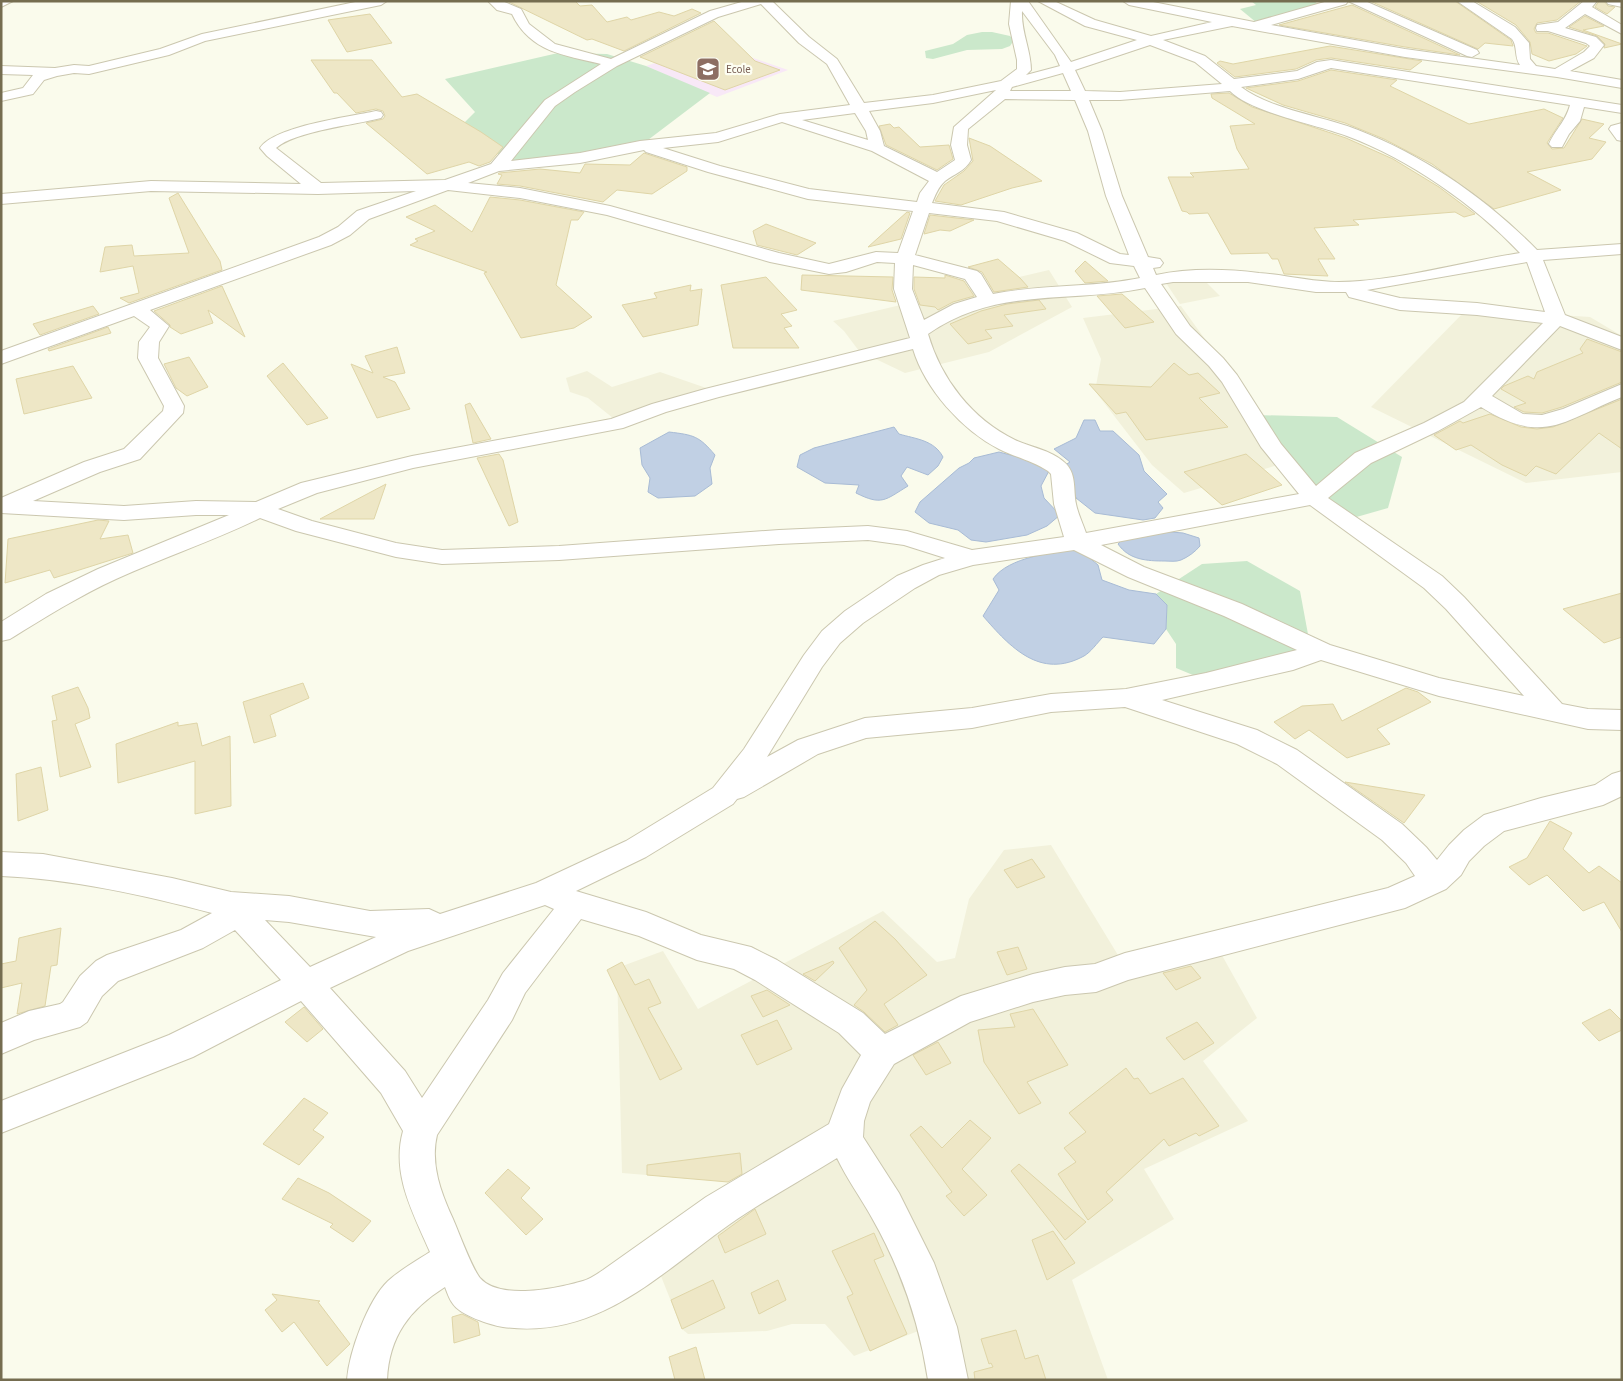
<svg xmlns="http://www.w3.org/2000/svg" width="1623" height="1381" viewBox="0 0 1623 1381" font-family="'Source Sans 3',sans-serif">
	<rect width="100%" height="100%" fill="#fafbec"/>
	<g fill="#f2f1db">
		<polygon points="1049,270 1072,307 989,352 905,373 859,351 844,331 833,321"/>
		<polygon points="1201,277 1220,296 1180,304 1166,283"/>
		<polygon points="1181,306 1215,353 1288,462 1184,493 1152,465 1095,391 1101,359 1083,318"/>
		<polygon points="1467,309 1590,317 1622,336 1622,472 1526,483 1371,407"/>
		<polygon points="587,371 612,387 660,372 712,390 618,422 588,398 570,392 566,378"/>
		<polygon points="1051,845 1124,965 1214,941 1257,1018 1203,1061 1248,1121 1144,1169 1174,1219 1072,1280 1108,1380 965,1380 944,1321 854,1356 825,1324 792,1324 767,1331 688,1334 682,1329 653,1256 742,1178 719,1181 622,1173 617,968 663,951 698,1009 883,911 937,962 955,958 969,899 1004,850"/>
	</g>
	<polygon fill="#f8e8f7" points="713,44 788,70 717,97 646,66"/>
	<g fill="#cbe8cb">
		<polygon points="1251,1 1314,1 1318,4 1280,17 1257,23 1240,9 1256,5"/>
		<polygon points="982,32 992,32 1010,36 1014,40 1010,46 1002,49 967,50 933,59 926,58 925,51 953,44 967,35"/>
		<polygon points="558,53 607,54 646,66 710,93 640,146 511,161 456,131 475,112 445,79"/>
		<polygon points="1255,415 1337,417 1402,457 1388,508 1346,520 1316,494"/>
		<polygon points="1247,561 1300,591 1310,645 1292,658 1205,680 1176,668 1176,644 1166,629 1167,605 1156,594 1202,564"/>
	</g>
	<g fill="#c1d0e4" stroke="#a8bbd5">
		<polygon points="1084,420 1095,420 1100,431 1113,431 1139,455 1144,471 1167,494 1158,502 1163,508 1155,518 1143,520 1095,513 1076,498 1065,465 1070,462 1054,449 1076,438"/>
		<path d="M894,427L899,434C916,439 934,440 943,457L938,466L928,475L907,467L901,476L908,486C885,500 882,506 856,493L859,485L825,483L797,467L800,455L814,448Z"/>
		<path d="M669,432C694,435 699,436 715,455L710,468L712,484L695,496L658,498L648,492L650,478L642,465L640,448Z"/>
		<polygon points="999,452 1037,462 1050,469 1041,486 1044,498 1060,515 1047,526 1027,535 986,542 971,540 958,530 929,523 915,512 920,502 959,468 969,463 974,458"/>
		<path d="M1160,531L1183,533L1199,538L1200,546C1195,552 1188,557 1181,560C1176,562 1170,561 1165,561C1147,561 1129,560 1118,544L1124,538Z"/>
		<path d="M1079,549L1098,565L1102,580L1129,590L1156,594L1167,605L1166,629L1154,644L1103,637C1097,643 1091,652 1084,656C1040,680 1010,647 983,616L999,590L993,579C1008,557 1054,552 1079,549Z"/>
	</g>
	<g fill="#eee7c6" stroke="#dfd5a7">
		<polygon points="507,1 575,1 580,6 592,5 607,22 627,17 631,20 659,12 674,16 692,9 701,13 624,51 592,39 587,40"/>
		<polygon points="1370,1 1455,1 1511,40 1513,46 1485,43 1478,49"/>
		<polygon points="1476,1 1581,1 1557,20 1537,23 1534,29 1536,33 1548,33 1587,46 1576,54 1549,61 1532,54 1530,42 1516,25"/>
		<polygon points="1599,1 1604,1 1608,6 1615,7 1607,14 1595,7"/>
		<polygon points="1352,5 1460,55 1405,47 1279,25"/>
		<polygon points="370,14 392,43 347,52 328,20"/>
		<polygon points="1585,16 1604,26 1583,30 1622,44 1604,48 1605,44 1597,36 1569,27"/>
		<polygon points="714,21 755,61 780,70 725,90 640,57"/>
		<polygon points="1330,46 1422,61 1410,70 1331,58 1316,60 1296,69 1235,77 1217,63 1220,61 1233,64"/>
		<polygon points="311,60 372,60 402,97 417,94 481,132 503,147 490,162 479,166 469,162 427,174 366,123 383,119 385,116 383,111 376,109 356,113 337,93 334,93"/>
		<polygon points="1331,70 1397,80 1390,86 1469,124 1544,109 1563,118 1547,143 1552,149 1564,148 1582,119 1604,124 1589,138 1606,142 1592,159 1527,172 1561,190 1494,209 1432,164 1384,139 1345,123 1283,105 1246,88 1298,81"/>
		<polygon points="1229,93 1252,107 1346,138 1393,159 1439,187 1475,214 1464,217 1455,212 1353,220 1359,225 1314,228 1335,259 1318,259 1328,276 1284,274 1278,259 1272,259 1268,253 1231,254 1208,213 1189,214 1187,212 1182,211 1168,177 1194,177 1190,173 1249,169 1237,149 1230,126 1255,124 1212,98 1211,94"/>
		<polygon points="890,124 894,128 899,127 920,147 949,145 953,159 937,170 886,145 879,126"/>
		<polygon points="969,138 990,146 1042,181 1012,188 961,205 935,201 944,185 964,171 973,161"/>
		<polygon points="644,153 687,167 687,171 652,194 617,190 603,202 520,186 497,184 502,175 498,174 499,173 540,169 580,173 585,164 630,165"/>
		<polygon points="178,193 220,261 222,270 129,303 120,298 139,293 133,266 100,272 105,247 132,245 134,256 189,253 169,198"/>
		<polygon points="490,197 520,200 584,212 578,220 571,220 556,285 592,317 574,328 521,338 484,273 487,272 410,245 418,241 415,239 435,231 406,217 435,205 472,232"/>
		<polygon points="907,212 910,213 901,239 868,247"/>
		<polygon points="930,215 974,220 950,231 940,230 924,234"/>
		<polygon points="766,224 816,243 797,255 757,245 753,231"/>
		<polygon points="998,259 1020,278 1028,287 994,292 982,272 968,267"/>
		<polygon points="1085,261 1108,281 1085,283 1075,271"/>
		<polygon points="802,275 893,277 892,290 896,302 801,290"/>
		<polygon points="945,275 964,281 974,296 953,302 938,310 935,307 920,305 914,289 914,277 945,278"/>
		<polygon points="766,277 797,310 781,314 792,326 784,328 799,348 733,348 721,285"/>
		<polygon points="691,285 690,291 702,289 698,325 643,337 622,305 657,298 654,293"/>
		<polygon points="222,286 245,337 208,310 213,323 181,334 170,327 170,325 154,311"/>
		<polygon points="1122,294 1154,322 1125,328 1097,296"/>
		<polygon points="1039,300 1046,309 1004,315 1013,326 985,330 992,338 968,344 950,324 981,311 1007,304"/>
		<polygon points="93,306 99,314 40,335 33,324"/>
		<polygon points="108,327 111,333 49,351 48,349"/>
		<polygon points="1587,339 1622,352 1622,382 1562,407 1542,413 1524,412 1514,407 1526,403 1501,389 1504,386 1528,376 1534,379 1537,372 1583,353 1580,349"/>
		<polygon points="397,347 405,373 383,377 395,382 410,409 377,418 351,364 373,373 365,356"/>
		<polygon points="189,357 208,387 187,396 176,388 164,364"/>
		<polygon points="283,363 328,418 307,425 267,376"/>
		<polygon points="1174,363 1189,375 1198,373 1220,393 1199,398 1228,427 1146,440 1126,412 1116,414 1089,384 1151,387"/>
		<polygon points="73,366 92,398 24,414 16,379"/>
		<polygon points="1622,399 1622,449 1599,433 1556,474 1536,466 1526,476 1502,465 1471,445 1456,450 1434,435 1460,421 1463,423 1490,414 1521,427 1537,429 1553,427"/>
		<polygon points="470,403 491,439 473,443 465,405"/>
		<polygon points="499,454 503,460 518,522 509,526 477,458"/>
		<polygon points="1246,454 1282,485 1222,505 1184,472"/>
		<polygon points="386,484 374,519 320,519"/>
		<polygon points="98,520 109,521 100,539 128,535 133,553 54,578 50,570 5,583 8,539"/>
		<polygon points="1622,593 1622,637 1604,643 1563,609"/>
		<polygon points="303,683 309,698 270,715 276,736 254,743 243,702"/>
		<polygon points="78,687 88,708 90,718 75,724 91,767 60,777 52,721 57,720 52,696"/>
		<polygon points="1406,688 1418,692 1431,702 1377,729 1390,744 1347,758 1309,730 1295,739 1274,722 1302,706 1333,704 1342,721"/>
		<polygon points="178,722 178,726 197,723 202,746 230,736 231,806 195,814 195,761 118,783 116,744"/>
		<polygon points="41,767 48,810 18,821 16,774"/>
		<polygon points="1345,782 1425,795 1404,823"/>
		<polygon points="1550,821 1572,833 1563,849 1589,873 1599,866 1622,883 1622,932 1604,902 1583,911 1547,875 1529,885 1509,867 1527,858"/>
		<polygon points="1032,859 1045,877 1017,888 1004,870"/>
		<polygon points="875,921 895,939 927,975 884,1004 898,1025 885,1032 864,1012 854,1005 867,990 839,948"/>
		<polygon points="61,928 57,965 51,966 45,1006 17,1014 22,983 1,988 1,964 16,961 19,938"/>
		<polygon points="1018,947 1027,969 1007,975 997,952"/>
		<polygon points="833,961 834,963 815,981 803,974"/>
		<polygon points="622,962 635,985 649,979 661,1003 648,1008 682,1069 660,1080 607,970"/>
		<polygon points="1191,966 1201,978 1176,990 1163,973"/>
		<polygon points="767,990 790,1005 763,1017 751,996"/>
		<polygon points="304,1007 323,1029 307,1042 285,1022"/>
		<polygon points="1033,1009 1068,1065 1027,1082 1041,1103 1019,1114 984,1062 978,1030 1015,1027 1010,1014"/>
		<polygon points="1610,1009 1622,1021 1622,1030 1599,1041 1582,1023"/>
		<polygon points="777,1020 792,1049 757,1065 741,1035"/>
		<polygon points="1197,1022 1214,1043 1184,1060 1166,1038"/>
		<polygon points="938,1042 951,1063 926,1075 913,1055"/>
		<polygon points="1126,1068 1134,1079 1138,1078 1150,1094 1183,1078 1219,1126 1199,1136 1196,1133 1169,1146 1164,1139 1106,1192 1113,1200 1088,1220 1058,1174 1076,1162 1064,1148 1086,1132 1069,1113"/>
		<polygon points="304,1098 328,1113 313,1130 324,1137 299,1165 263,1144"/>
		<polygon points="970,1120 991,1138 962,1169 987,1195 964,1216 946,1196 952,1192 910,1135 921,1126 942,1148"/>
		<polygon points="740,1153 742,1174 728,1182 647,1175 647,1165"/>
		<polygon points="1019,1164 1086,1222 1065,1240 1011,1171"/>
		<polygon points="508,1169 530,1188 521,1198 543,1219 526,1235 485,1193"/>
		<polygon points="298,1178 329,1193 371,1221 353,1242 330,1227 333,1224 282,1199"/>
		<polygon points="755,1209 766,1234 725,1253 718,1236"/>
		<polygon points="1053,1231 1075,1263 1047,1280 1032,1240"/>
		<polygon points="874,1233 884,1256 874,1260 907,1334 870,1351 847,1297 853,1294 832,1251"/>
		<polygon points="713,1280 725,1308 682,1329 671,1300"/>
		<polygon points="778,1280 786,1300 759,1314 751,1293"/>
		<polygon points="272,1294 320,1301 318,1302 350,1344 327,1366 294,1322 282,1332 265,1310 277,1300"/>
		<polygon points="462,1314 478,1322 480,1335 454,1343 452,1317"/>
		<polygon points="1016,1330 1025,1359 1038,1355 1046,1380 975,1380 974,1372 993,1367 991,1363 989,1364 981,1339"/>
		<polygon points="696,1347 705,1380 675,1380 669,1357"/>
	</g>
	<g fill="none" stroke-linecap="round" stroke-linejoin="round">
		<g stroke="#cbc7af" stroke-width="2">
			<g id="street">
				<polygon points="1,1 13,1 1,7"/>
				<polygon points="360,1 387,1 381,5 205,41 169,55 89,74 74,73 57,76 44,80 33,94 1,101 1,93 23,88 33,75 1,74 1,66 55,68 74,65 89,66 160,49 202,34"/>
				<path d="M488,1H502L521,9L529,24L555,44L611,59L710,11L745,1H772L809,37L837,59L864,103L933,95L1001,81L1017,69V60L1009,24L1011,1H1028L1071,62L1137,40L1085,26L1038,1H1054L1095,20L1151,36L1212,22L1129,5L1123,1H1148L1254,22L1328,1H1348L1346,4L1271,25L1405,49L1520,65C1514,57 1518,47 1512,39L1457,1H1472L1515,27L1529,43L1530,59L1536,66L1555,69L1584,52L1590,46L1586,43L1548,31H1537L1536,28L1537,25L1558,22L1584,1H1597L1592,7L1622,25V34L1585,14L1565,28L1596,37L1604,45L1594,58L1570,71L1622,80V88L1557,77L1405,57L1232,26L1163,40L1205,56L1234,79L1297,71L1317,62L1331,60L1622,105V113L1584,107L1580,121L1569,134L1562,147H1552L1549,144C1556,128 1565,123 1570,105L1331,68L1298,79L1241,87C1272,110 1323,116 1358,130C1425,156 1487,199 1537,250L1622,244V254L1543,260L1565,315L1622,337V350L1560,326L1492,396L1523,414L1542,415L1563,409L1622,384V397C1562,421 1544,446 1481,407L1438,431L1371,463L1328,498L1442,576L1464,597L1562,704L1588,709L1622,710V730L1588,729L1439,696L1321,660L1293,670L1162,700L1257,730L1297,750L1402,824L1426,847L1437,860L1449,845L1464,830L1484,815L1541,798L1595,785L1612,774L1622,771V796L1603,805L1504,831L1484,846L1469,861L1461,875L1446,889L1405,908L1128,980L1096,992L1065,995L1033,1002L970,1022L894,1064L870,1102L864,1121L863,1137L899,1193L934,1263L957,1327L968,1380H928C919,1321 901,1269 872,1218C861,1198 847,1179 837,1158C802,1180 764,1200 730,1224C659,1274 598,1340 503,1327C490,1325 460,1315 453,1304C449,1299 447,1292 445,1287C410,1309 389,1336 387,1380H347C349,1352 368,1300 388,1281C400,1270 416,1261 430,1252C413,1213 391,1174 403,1131L381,1093L301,1001L193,1057L1,1133V1101L169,1035L281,980L235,930L203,948L118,981L102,996L87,1022L80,1027L34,1040L1,1054V1023L29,1011L60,1004L63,1002L80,976L96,961L107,955L181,930L212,913C143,895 72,879 1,876V852L43,854L172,878L231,892L289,896L370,911L429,909L440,914L536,883L626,841L713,788L744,749L804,655L822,631L845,611L897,576L923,565L945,558L904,545L868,540L779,544L559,560L442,564L396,557L296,531L260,518C213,541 164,557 116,579C79,596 44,618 10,639L1,641V622L46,594L98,569L229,515H196L124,520L1,513V498L84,462L124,449L163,411L164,406L138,358L139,342L150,327L134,316L1,364V351L319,237L338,227L357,211L416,191L318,194L151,191L1,204V194L151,181L301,184L267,156L260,148C275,126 349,117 376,111L381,112L383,115L381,118C355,125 295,131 276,148L321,183L445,180L491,164L545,100L601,64C564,55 530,52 512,14L497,10ZM761,4L799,43L827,64L850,105L780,114L716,133L640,141L580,153L511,161L555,106L575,92L617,66L718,17ZM1022,11L1055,55L1060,66L1026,75L1031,70C1031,50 1021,32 1022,11ZM1150,45L1195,62L1222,84L1120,92L1085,91L1075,70ZM1063,73L1071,91H1010L1012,87ZM996,90L954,127L951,145L955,160L937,172L884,146L880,131L869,111L933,103ZM1230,91C1250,112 1318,125 1347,136C1409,159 1475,205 1520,253C1462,262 1398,281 1339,282C1312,282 1286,275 1259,273C1226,269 1189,268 1156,275L1153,268L1160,267L1163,263L1160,259L1148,257L1122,196L1102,131L1089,100H1120ZM1005,99L1075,100L1088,131L1106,196L1129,255L1120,254L1077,233L1004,212L932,203C935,196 938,187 945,181C954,174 965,171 971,160L967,145L968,129ZM855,113L866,131L868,140L802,120ZM782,122L872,151L929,181L920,193L917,202L809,189L720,166L663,148L718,142ZM644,150L646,152L708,172L808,199L913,211L898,253L876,252L829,264L779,253L610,206L520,188L468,183L499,171L580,163ZM448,190L520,198L607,215L770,262L829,274L846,272L877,262L895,263L894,289L910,338L705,389L652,404L611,419L412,456L301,483L256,502L196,501L124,506L33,501L100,472L140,459L183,413L184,406L158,358L159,342L169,326L150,310L331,245L350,235L369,219ZM929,213L997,221L1065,241L1110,263L1134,266L1140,278C1092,288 1042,284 993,294L981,274L977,271L915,255ZM1527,262L1545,312L1477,303L1400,298L1367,290ZM913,265L965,279L977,297L954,304L924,320L912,289ZM1173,282H1248L1316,292H1346L1349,297L1400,310L1477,315L1543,323L1464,402L1424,423L1355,453L1316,486L1281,444L1237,375L1223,358L1190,326L1161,284ZM1145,288L1176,334L1209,366L1222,382L1261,447L1299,494L1086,533C1083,524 1078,514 1076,504C1073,489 1077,473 1064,462C1051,450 1030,447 1015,440C972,419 941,379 928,334C997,286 1068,304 1145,288ZM913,349C925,389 962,430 999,449C1015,457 1033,461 1048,471L1051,474L1054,504L1064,537L972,550L907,531L868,526L779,530L559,546L442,550L396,543L312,521L278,509L317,493L413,468L623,428L666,412L719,397ZM1310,505L1424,588L1446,609L1524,696L1439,678L1330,645L1242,604L1144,567L1101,545ZM1074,550L1128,577L1224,616L1297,650L1206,673L1126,689L1051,694L972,708L865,718L798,740L767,757L822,667L840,643L863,623L915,588L939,575L973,565ZM1125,707L1237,744L1277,764L1382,840L1406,863L1415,876L1388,888L1125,953L1095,964L1065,967L1033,974L961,996L885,1034L863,1013L777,960L751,947L701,935L646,912L576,891L646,857L733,804L737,799L744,797L818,754L866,738L972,728L1051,712ZM545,905L554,909L503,973L488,1000L422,1098L405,1071L330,988L408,951ZM581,919L639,936L697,960L734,969L755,980L839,1033L861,1055L842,1089L829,1124L706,1197L603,1270C597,1274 590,1279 583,1281C559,1288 500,1301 480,1278C472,1268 459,1233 453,1219C441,1193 430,1164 437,1135L512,1020L525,993ZM265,920L289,922L376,937L310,967Z"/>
				<polygon points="1348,1 1365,1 1477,50 1479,53 1472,57 1467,56"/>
				<polygon points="1606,1 1622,1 1622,7 1608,4"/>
				<polygon points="1622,123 1622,141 1617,140 1609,129 1611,126"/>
			</g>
		</g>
		<use href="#street" fill="#fff" fill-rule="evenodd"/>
	</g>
	<defs>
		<g id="school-square" transform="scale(1.25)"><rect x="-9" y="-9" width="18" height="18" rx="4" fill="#8d6e63" stroke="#fdfef2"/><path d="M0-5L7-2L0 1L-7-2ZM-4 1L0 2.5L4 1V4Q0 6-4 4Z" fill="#fff"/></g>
	</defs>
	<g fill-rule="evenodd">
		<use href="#school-square" x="708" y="69"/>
	</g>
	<g text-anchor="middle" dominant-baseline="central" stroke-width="4.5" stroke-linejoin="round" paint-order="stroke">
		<g font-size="11" fill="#785e54" stroke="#fdfef2" text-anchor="start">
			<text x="726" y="69">Ecole</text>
		</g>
	</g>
	<rect width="1623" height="1381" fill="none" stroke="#756d50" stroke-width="5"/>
</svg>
